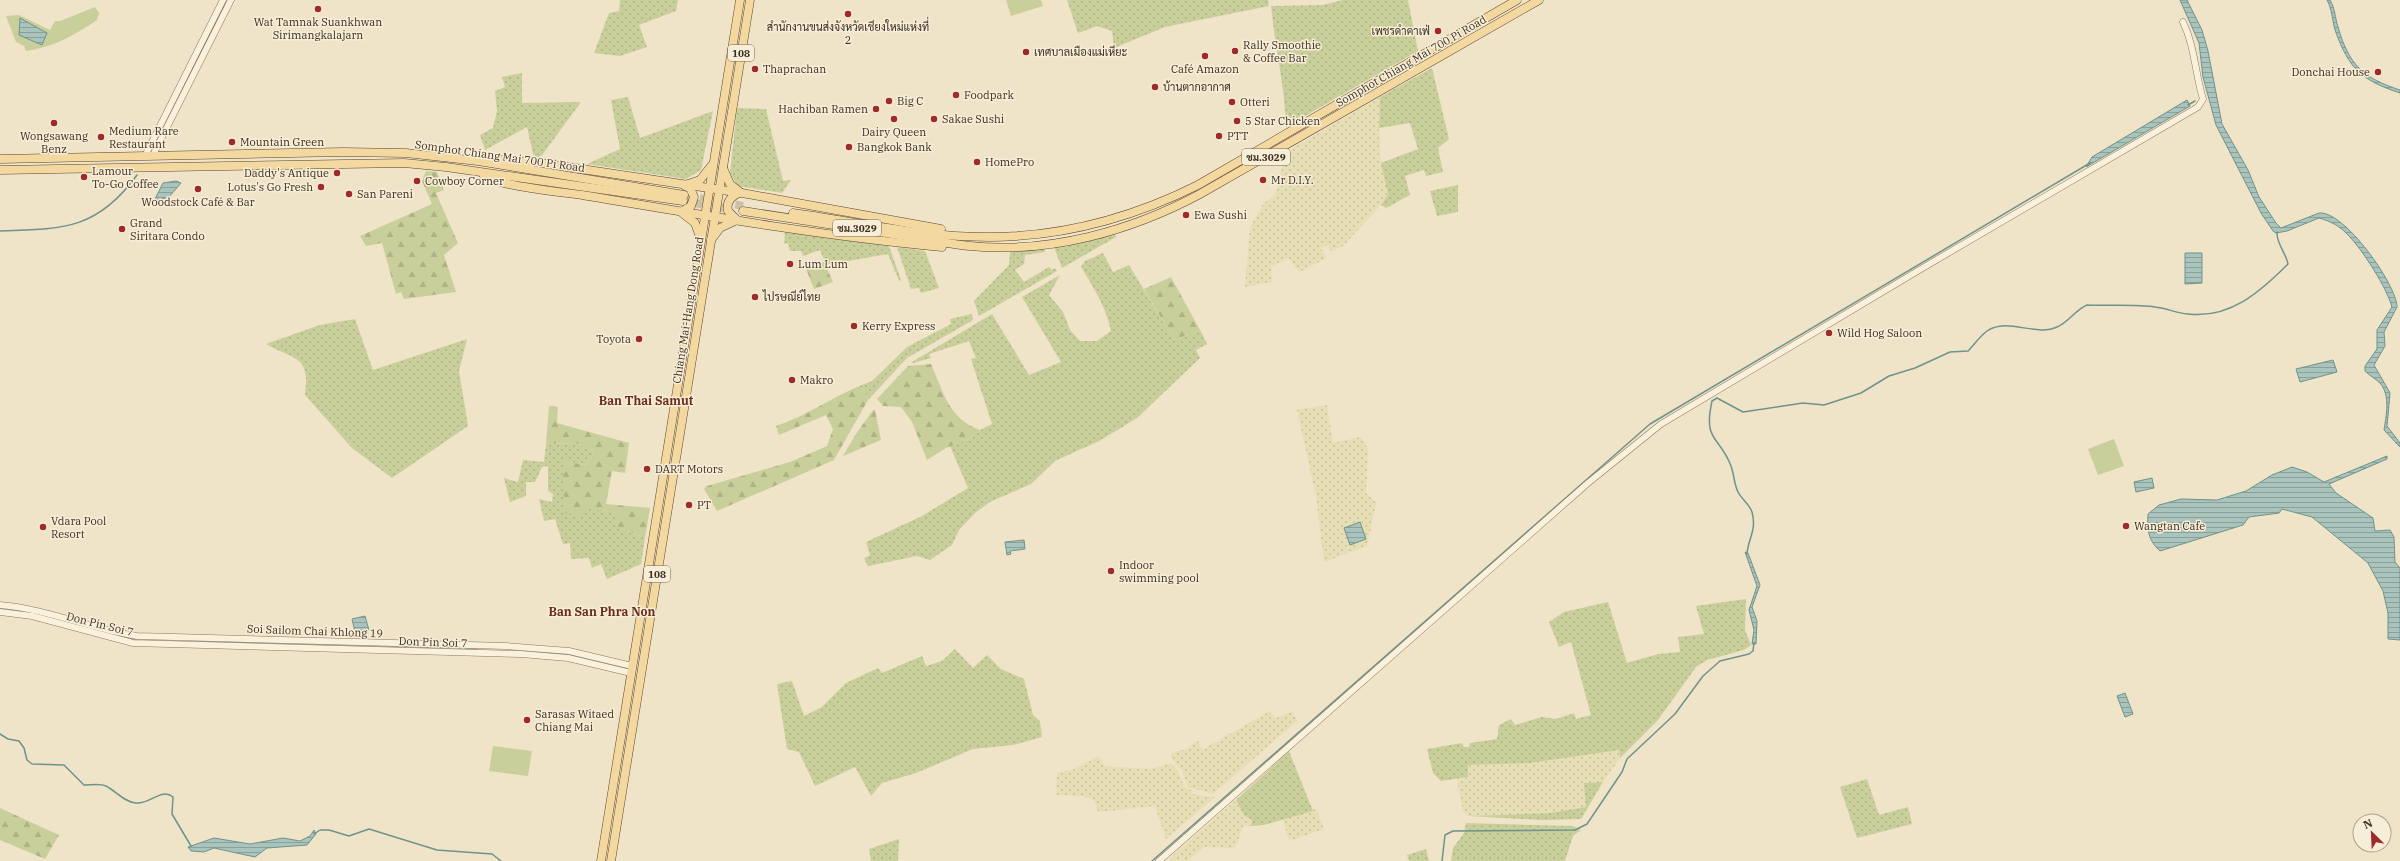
<svg xmlns="http://www.w3.org/2000/svg" width="2400" height="861" viewBox="0 0 2400 861" font-family="'IBM Plex Serif',Sarabun,serif">
	<defs>
		<pattern id="farmland-dots" width="8" height="8" patternUnits="userSpaceOnUse"><rect width="8" height="8" fill="#e6deb5"/><path d="M2 2h.1M6 6h.1" fill="none" stroke="#c6bf9b" stroke-width="1.8" stroke-linecap="round"/></pattern>
		<pattern id="grass-dots" width="8" height="8" patternUnits="userSpaceOnUse"><rect width="8" height="8" fill="#c9cf9b"/><path d="M2 2h.1M6 6h.1" fill="none" stroke="#aeb285" stroke-width="1.8" stroke-linecap="round"/></pattern>
		<pattern id="forest-firs" width="22" height="20" patternUnits="userSpaceOnUse"><rect width="22" height="20" fill="#c9cf9b"/><path d="M5 1l3.5 6h-7zM16 11l3.5 6h-7z" fill="#aeb285"/></pattern>
		<pattern id="water-rules" width="6" height="5" patternUnits="userSpaceOnUse"><rect width="6" height="5" fill="#a9c4bc"/><path d="M0 2.5h6" fill="none" stroke="#8ba098"/></pattern>
	</defs>
	<rect width="100%" height="100%" fill="#f0e4c8"/>
	<g fill="url(#farmland-dots)">
		<polygon points="1380,97 1379,128 1381,163 1388,195 1381,205 1344,245 1331,252 1328,245 1321,248 1327,258 1299,272 1288,258 1271,267 1272,282 1245,287 1250,228 1263,204 1275,195 1286,152"/>
		<polygon points="1327,405 1333,443 1361,437 1368,449 1366,493 1376,503 1367,546 1324,562 1316,496 1297,410"/>
		<polygon points="1270,711 1275,718 1292,712 1297,721 1213,794 1188,787 1182,771 1171,758 1171,753 1186,749 1198,741 1202,750"/>
		<polygon points="1619,750 1620,758 1603,782 1584,783 1587,807 1550,813 1468,816 1463,811 1457,779 1468,777 1467,765 1530,763"/>
		<polygon points="1099,756 1104,766 1150,769 1171,763 1179,772 1184,787 1193,791 1192,794 1215,797 1166,839 1155,806 1098,812 1095,801 1083,796 1056,795 1057,773 1074,769"/>
		<polygon points="1236,800 1244,814 1252,820 1251,826 1244,825 1235,848 1204,847 1188,861 1169,861 1174,854"/>
		<polygon points="1316,809 1324,829 1289,841 1283,819"/>
	</g>
	<g fill="url(#grass-dots)">
		<polygon points="620,0 678,0 676,11 639,25 647,47 620,56 594,53 609,13 619,11"/>
		<polygon points="1067,0 1268,0 1269,6 1165,27 1114,48 1112,31 1097,26 1078,33"/>
		<path d="M1343,0H1408L1418,51L1286,127C1285,87 1275,47 1271,6L1323,5Z"/>
		<polygon points="1432,68 1449,139 1438,148 1443,172 1426,176 1424,170 1405,176 1410,195 1386,208 1381,205 1388,195 1381,163 1418,149 1410,123 1379,128 1380,97"/>
		<polygon points="522,73 522,103 581,102 540,158 534,158 527,127 485,150 480,135 493,128 497,111 495,91 505,87 502,77"/>
		<polygon points="628,97 640,138 713,111 701,170 686,179 587,164 620,149 611,100"/>
		<polygon points="737,108 766,109 783,181 791,180 782,193 738,186 730,173"/>
		<polygon points="1458,185 1458,212 1437,216 1430,191"/>
		<polygon points="785,232 889,246 901,280 899,281 888,254 826,265 820,250 803,256 801,251 790,251 788,243 784,244"/>
		<polygon points="1115,234 1116,237 1062,268 1054,247"/>
		<polygon points="897,247 925,251 939,288 921,293 919,288 911,289"/>
		<polygon points="1045,247 1045,252 1025,255 1024,264 1015,270 1024,282 1049,267 1052,270 1055,268 1057,271 979,316 974,301 1009,265 1010,252"/>
		<path d="M1103,253L1113,272L1129,265L1174,340L1200,330L1207,344L1196,350L1200,358L1137,418L1099,441L1055,461L1031,484L990,502L975,513L959,530L952,545L930,560L917,556L868,566L864,558L870,555L866,542L922,516L968,488L950,446L969,439L980,430L992,424L971,359L976,358L969,341L929,354L931,358L913,363L912,362L992,314L1029,375L1061,362L1022,297L1060,275L1049,295L1063,312L1070,330L1080,341H1097L1111,331C1106,307 1094,288 1081,267L1085,261Z"/>
		<polygon points="972,314 973,320 907,358 868,400 862,385 872,381 907,347 951,324 950,319"/>
		<path d="M355,319L373,370L467,339L459,371L468,426L392,478L352,448L305,395C311,355 294,360 266,344L320,325Z"/>
		<polygon points="576,443 594,452 587,465 563,461 590,508 617,513 616,526 645,538 641,564 607,579 601,564 592,568 589,558 571,559 570,543 563,544 555,519 544,521 539,499 552,502 553,494 548,491 548,466 542,467 535,482 526,482 526,496 510,502 504,478 518,482 523,460 544,462 546,444"/>
		<polygon points="1746,599 1745,630 1751,645 1744,650 1707,660 1696,667 1658,720 1620,758 1619,750 1530,763 1468,765 1468,777 1441,781 1433,773 1427,749 1462,743 1464,747 1469,747 1470,743 1497,739 1499,725 1511,719 1515,725 1542,717 1556,719 1574,713 1576,719 1591,715 1571,642 1559,647 1549,622 1564,612 1608,602 1627,663 1658,654 1680,652 1678,637 1704,634 1696,606"/>
		<polygon points="955,649 973,668 987,655 1001,669 1024,679 1033,715 1040,721 1042,737 1013,745 973,749 916,773 882,783 871,796 855,767 815,786 799,752 787,749 777,684 792,681 804,716 822,707 846,683 878,668 882,673 922,656 926,666 942,661"/>
		<polygon points="1289,751 1313,811 1264,825 1251,826 1252,820 1244,815 1236,800"/>
		<polygon points="1867,779 1879,815 1908,807 1912,824 1857,838 1840,787"/>
		<polygon points="1603,782 1581,819 1542,820 1468,816 1550,813 1586,807 1584,783"/>
		<polygon points="1466,823 1573,826 1581,830 1573,836 1565,861 1451,861 1453,848 1464,833"/>
		<polygon points="899,839 898,861 871,861 869,849"/>
		<polygon points="1426,849 1429,861 1409,861 1407,855"/>
	</g>
	<g fill="url(#forest-firs)">
		<polygon points="426,171 437,172 444,190 436,193 458,243 444,255 456,292 404,299 401,292 396,294 382,243 366,246 360,236 432,204 422,181"/>
		<polygon points="824,262 833,282 814,289 806,269"/>
		<polygon points="1171,277 1200,330 1174,340 1144,289"/>
		<path d="M931,364C944,393 948,418 980,430L969,439L946,448L927,460L912,422L901,407L883,406L877,399L908,366Z"/>
		<path d="M862,385L868,400L834,460L717,511L704,489L707,486L790,462L827,446L833,429L826,415L779,435L776,426C807,416 832,397 862,385Z"/>
		<polygon points="549,406 558,407 557,423 629,443 625,473 612,471 606,504 650,508 645,538 616,526 616,513 590,508 580,517 564,512 563,461 587,465 594,452 576,443 546,444"/>
		<polygon points="873,410 875,410 881,440 843,456 856,434"/>
		<polygon points="0,808 59,835 45,859 0,840"/>
	</g>
	<g fill="#c9cf9b">
		<polygon points="1006,0 1041,0 1043,6 1011,16"/>
		<path d="M95,7L99,13L97,20C75,35 54,47 26,51L24,46L16,42L6,16L19,15L50,30L55,21H60Z"/>
		<polygon points="2114,439 2124,466 2098,475 2088,449"/>
		<polygon points="493,746 532,751 528,776 489,771"/>
	</g>
	<g fill="url(#water-rules)" stroke="#6f938a">
		<path d="M2180,0H2187L2202,30L2208,51L2222,124L2248,170L2259,197L2276,223L2281,228L2319,213C2344,210 2397,285 2397,307L2384,332L2385,346L2374,365L2390,393L2387,426L2400,443V447L2384,430C2386,416 2391,396 2380,383C2376,379 2370,376 2365,371V366L2377,349V330L2392,307C2387,288 2362,249 2348,235C2340,226 2330,221 2319,218L2287,231L2276,233L2273,231L2261,213L2216,125L2203,77L2199,43Z"/>
		<path d="M2327,0H2330C2335,8 2335,18 2338,27C2349,65 2363,78 2400,90V93C2361,80 2349,69 2335,30C2332,19 2332,9 2327,0Z"/>
		<polygon points="20,18 47,33 42,45 19,35"/>
		<polygon points="2187,100 2190,106 2086,167 2092,157"/>
		<polygon points="176,181 181,183 169,197 158,200 155,199 163,183"/>
		<polygon points="2185,253 2202,253 2202,283 2185,284"/>
		<polygon points="2333,360 2337,372 2300,382 2296,369"/>
		<path d="M2387,456V459L2329,484L2336,493L2373,518L2375,531L2390,530L2394,537L2395,562L2400,568V640L2388,639V613L2383,591L2368,563L2312,517L2282,509L2279,513L2249,517L2243,525L2160,551C2148,540 2147,530 2148,514L2159,505L2181,499L2217,500L2246,491L2272,475L2292,467L2307,472L2324,482Z"/>
		<polygon points="2152,478 2154,488 2136,492 2134,482"/>
		<polygon points="1360,522 1366,539 1350,545 1344,528"/>
		<polygon points="1024,540 1025,549 1010,551 1011,554 1007,555 1005,542"/>
		<polygon points="1745,552 1748,553 1760,585 1752,607 1757,621 1756,644 1752,644 1754,630 1749,610 1757,586"/>
		<polygon points="365,616 369,630 355,632 352,619"/>
		<polygon points="2125,693 2133,714 2125,717 2117,696"/>
		<polygon points="314,830 316,834 307,845 267,848 255,857 214,848 204,852 191,851 188,847 214,838 250,844 283,838 300,841 310,836"/>
	</g>
	<g fill="none" stroke-linecap="round" stroke-linejoin="round">
		<g stroke="#6f938a" stroke-width="1.5">
			<polyline points="179,94 226,3"/>
			<polyline points="2188,105 2195,101"/>
			<path d="M0,231C63,229 97,230 137,175"/>
			<path d="M1747,554C1748,538 1757,531 1752,512C1749,503 1742,500 1738,492C1734,484 1734,474 1731,466C1719,435 1703,442 1712,401L1717,398L1743,412L1803,403L1824,405L1861,393L1889,376L1915,368L1950,352L1968,351C1974,345 1980,336 1987,331C2008,317 2035,337 2057,327C2069,322 2075,310 2087,305C2107,306 2136,304 2155,307C2166,308 2176,313 2188,314C2230,319 2260,292 2288,264C2286,253 2276,243 2277,232"/>
			<path d="M0,734L8,739L19,741L24,748L27,760L32,764L64,765L84,785C91,785 100,783 106,786C116,791 124,802 136,803C149,805 162,787 173,797L172,814L191,846"/>
			<polyline points="314,834 320,830 329,830 349,836 369,829 437,850 492,854 501,861"/>
			<polyline points="1152,861 1650,424 2090,163"/>
			<polyline points="1442,861 1445,835 1453,831 1575,830 1587,824 1622,772 1627,759 1675,714 1703,676 1720,661 1749,654 1753,651 1754,643"/>
		</g>
		<g stroke="#a9c4bc" stroke-width="5">
			<polyline points="0,609 19,610"/>
			<polyline points="116,636 135,638"/>
			<polyline points="199,641 475,650"/>
			<polyline points="529,652 563,653 622,668"/>
		</g>
		<g stroke="#ccc0a6" stroke-width="8" stroke-dasharray="8 4" stroke-linecap="butt">
			<polyline points="688,196 744,206"/>
			<polyline points="683,201 723,208"/>
		</g>
		<g stroke="#8d765c" stroke-width="7">
			<g id="minor">
				<polyline points="153,155 231,0"/>
				<polyline points="145,156 223,0"/>
				<path d="M0,605C47,609 91,629 137,636L506,646L569,651L632,666"/>
				<polyline points="0,612 32,616 133,643 521,654 568,658 631,673"/>
				<path d="M1159,861L1588,483L1661,424L1931,263L2198,107L2203,99C2195,73 2195,47 2183,22"/>
			</g>
		</g>
		<g stroke="#5b4430" stroke-width="9">
			<g id="major">
				<polyline points="0,159 343,152 406,153 478,161 684,195"/>
				<polyline points="493,159 541,163 742,193 941,229"/>
				<polyline points="723,168 730,184 740,192"/>
				<polyline points="0,170 404,163 446,167 683,201"/>
				<path d="M484,176C500,186 560,192 582,195C701,215 822,236 942,247"/>
				<polyline points="688,184 700,180 712,165"/>
				<polyline points="683,211 691,206 694,197 690,188 685,186"/>
				<path d="M743,211C795,219 847,227 899,235C922,238 946,244 970,246C1049,254 1131,231 1200,194L1539,0"/>
				<polyline points="681,212 695,223 700,237"/>
				<path d="M793,213C857,222 923,237 988,237C1062,237 1132,218 1198,185L1517,0"/>
				<path d="M735,218L728,211C726,202 731,196 739,193"/>
				<polyline points="711,240 720,228 737,220"/>
				<polyline points="601,861 740,0"/>
				<polyline points="611,861 750,0"/>
			</g>
		</g>
		<use href="#minor" stroke="#faf1dc" stroke-width="6"/>
		<use href="#major" stroke="#f3d9a0" stroke-width="8"/>
	</g>
	<g fill="#9e2a2b" stroke="#f7eed8" stroke-width="1.5">
		<circle cx="318" cy="9" r="4"/>
		<circle cx="848" cy="14" r="4"/>
		<circle cx="1438" cy="31" r="4"/>
		<circle cx="1235" cy="51" r="4"/>
		<circle cx="1026" cy="52" r="4"/>
		<circle cx="1205" cy="56" r="4"/>
		<circle cx="755" cy="69" r="4"/>
		<circle cx="2378" cy="72" r="4"/>
		<circle cx="1155" cy="87" r="4"/>
		<circle cx="956" cy="95" r="4"/>
		<circle cx="889" cy="101" r="4"/>
		<circle cx="1232" cy="102" r="4"/>
		<circle cx="876" cy="109" r="4"/>
		<circle cx="894" cy="119" r="4"/>
		<circle cx="934" cy="119" r="4"/>
		<circle cx="1237" cy="121" r="4"/>
		<circle cx="54" cy="123" r="4"/>
		<circle cx="1219" cy="136" r="4"/>
		<circle cx="101" cy="137" r="4"/>
		<circle cx="232" cy="142" r="4"/>
		<circle cx="849" cy="147" r="4"/>
		<circle cx="977" cy="162" r="4"/>
		<circle cx="337" cy="173" r="4"/>
		<circle cx="84" cy="177" r="4"/>
		<circle cx="1263" cy="180" r="4"/>
		<circle cx="417" cy="181" r="4"/>
		<circle cx="321" cy="187" r="4"/>
		<circle cx="198" cy="189" r="4"/>
		<circle cx="349" cy="194" r="4"/>
		<circle cx="1186" cy="215" r="4"/>
		<circle cx="122" cy="229" r="4"/>
		<circle cx="790" cy="264" r="4"/>
		<circle cx="755" cy="297" r="4"/>
		<circle cx="854" cy="326" r="4"/>
		<circle cx="1829" cy="333" r="4"/>
		<circle cx="639" cy="339" r="4"/>
		<circle cx="792" cy="380" r="4"/>
		<circle cx="647" cy="469" r="4"/>
		<circle cx="689" cy="505" r="4"/>
		<circle cx="2126" cy="526" r="4"/>
		<circle cx="43" cy="527" r="4"/>
		<circle cx="1111" cy="571" r="4"/>
		<circle cx="527" cy="720" r="4"/>
	</g>
	<g text-anchor="middle" dominant-baseline="central" stroke-width="3" stroke-linejoin="round" paint-order="stroke">
		<g fill="#f7eed8" stroke="#756857" stroke-width="1">
			<rect x="728" y="45" width="26" height="16" rx="3"/>
			<rect x="1242" y="149" width="48" height="16" rx="3"/>
			<rect x="833" y="220" width="48" height="16" rx="3"/>
			<rect x="644" y="566" width="26" height="16" rx="3"/>
		</g>
		<g font-size="10" font-weight="bold" fill="#3d2e20">
			<text x="741" y="53">108</text>
			<text x="1266" y="157">ชม.3029</text>
			<text x="857" y="228">ชม.3029</text>
			<text x="657" y="574">108</text>
		</g>
		<g font-size="11" fill="#3d2e20" stroke="#f7eed8" text-anchor="start">
			<text x="318" y="22" text-anchor="middle">Wat Tamnak Suankhwan<tspan x="318" dy="13">Sirimangkalajarn</tspan></text>
			<text x="848" y="27" text-anchor="middle">สำนักงานขนส่งจังหวัดเชียงใหม่แห่งที่<tspan x="848" dy="13">2</tspan></text>
			<text x="1430" y="31" text-anchor="end">เพชรดำคาเฟ่</text>
			<text x="1243" y="45">Rally Smoothie<tspan x="1243" dy="13">&amp; Coffee Bar</tspan></text>
			<text x="1034" y="52">เทศบาลเมืองแม่เหียะ</text>
			<text x="763" y="69">Thaprachan</text>
			<text x="1205" y="69" text-anchor="middle">Café Amazon</text>
			<text x="2370" y="72" text-anchor="end">Donchai House</text>
			<text x="1163" y="87">บ้านตากอากาศ</text>
			<text x="964" y="95">Foodpark</text>
			<text x="897" y="101">Big C</text>
			<text x="1240" y="102">Otteri</text>
			<text x="868" y="109" text-anchor="end">Hachiban Ramen</text>
			<text x="942" y="119">Sakae Sushi</text>
			<text x="1245" y="121">5 Star Chicken</text>
			<text x="109" y="131">Medium Rare<tspan x="109" dy="13">Restaurant</tspan></text>
			<text x="894" y="132" text-anchor="middle">Dairy Queen</text>
			<text x="54" y="136" text-anchor="middle">Wongsawang<tspan x="54" dy="13">Benz</tspan></text>
			<text x="1227" y="136">PTT</text>
			<text x="240" y="142">Mountain Green</text>
			<text x="857" y="147">Bangkok Bank</text>
			<text x="985" y="162">HomePro</text>
			<text x="92" y="171">Lamour<tspan x="92" dy="13">To-Go Coffee</tspan></text>
			<text x="329" y="173" text-anchor="end">Daddy's Antique</text>
			<text x="1271" y="180">Mr D.I.Y.</text>
			<text x="425" y="181">Cowboy Corner</text>
			<text x="313" y="187" text-anchor="end">Lotus's Go Fresh</text>
			<text x="357" y="194">San Pareni</text>
			<text x="198" y="202" text-anchor="middle">Woodstock Café &amp; Bar</text>
			<text x="1194" y="215">Ewa Sushi</text>
			<text x="130" y="223">Grand<tspan x="130" dy="13">Siritara Condo</tspan></text>
			<text x="798" y="264">Lum Lum</text>
			<text x="763" y="297">ไปรษณีย์ไทย</text>
			<text x="862" y="326">Kerry Express</text>
			<text x="1837" y="333">Wild Hog Saloon</text>
			<text x="631" y="339" text-anchor="end">Toyota</text>
			<text x="800" y="380">Makro</text>
			<text x="655" y="469">DART Motors</text>
			<text x="697" y="505">PT</text>
			<text x="51" y="521">Vdara Pool<tspan x="51" dy="13">Resort</tspan></text>
			<text x="2134" y="526">Wangtan Cafe</text>
			<text x="1119" y="565">Indoor<tspan x="1119" dy="13">swimming pool</tspan></text>
			<text x="535" y="714">Sarasas Witaed<tspan x="535" dy="13">Chiang Mai</tspan></text>
		</g>
		<g font-size="11" fill="#3d2e20" stroke="#f7eed8">
			<text transform="translate(1411 61) rotate(-30)">Somphot Chiang Mai 700 Pi Road</text>
			<text transform="translate(500 156) rotate(8)">Somphot Chiang Mai 700 Pi Road</text>
			<text transform="translate(688 310) rotate(-81)">Chiang Mai-Hang Dong Road</text>
			<text transform="translate(100 624) rotate(14)">Don Pin Soi 7</text>
			<text transform="translate(315 631) rotate(2)">Soi Sailom Chai Khlong 19</text>
			<text transform="translate(433 642) rotate(2)">Don Pin Soi 7</text>
		</g>
		<g font-size="12" font-weight="bold" fill="#6b2e1e" stroke="#f7eed8">
			<text x="646" y="400">Ban Thai Samut</text>
			<text x="602" y="611">Ban San Phra Non</text>
		</g>
	</g>
	<g transform="translate(2372 833) rotate(336)"><circle r="19" fill="#f7eed8" stroke="#ada18e"/>
	<path d="M0-3L7 15L0 10L-7 15Z" fill="#9e2a2b"/>
	<text y="-6" font-size="11" font-weight="bold" text-anchor="middle" fill="#3d2e20">N</text>
	</g>
</svg>
